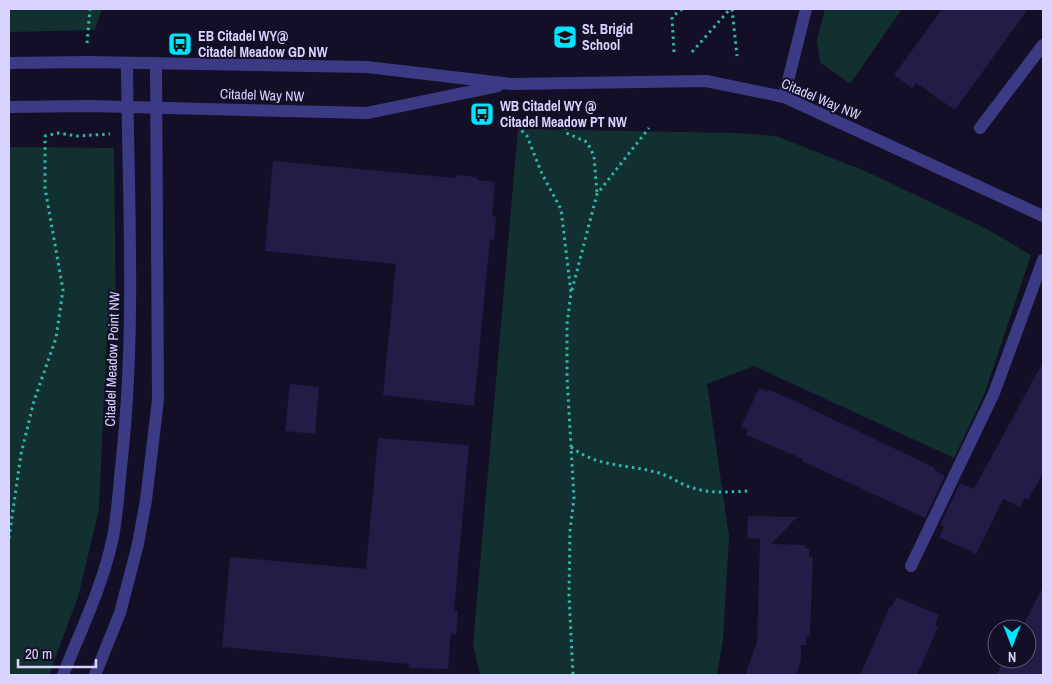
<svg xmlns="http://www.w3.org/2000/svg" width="1052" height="684" viewBox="0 0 1052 684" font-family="'Archivo Narrow',sans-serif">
	<rect width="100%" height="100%" fill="#130f26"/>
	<g fill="#12302f">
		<polygon points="9,9 102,9 95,30 9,32"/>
		<polygon points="825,9 902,9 850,84 820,62 817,40"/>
		<polygon points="518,129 737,133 776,136 865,171 987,229 1031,255 984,395 954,458 754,366 707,384 729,536 723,640 717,675 480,675 473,644"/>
		<polygon points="9,147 114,148 116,319 107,332 99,509 78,597 49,675 9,675"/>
	</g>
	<g fill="#241b47">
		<polygon points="942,9 1028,9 955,110 916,83 912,88 894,75"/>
		<polygon points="273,161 455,178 456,175 477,177 477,180 495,182 492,216 496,217 494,240 490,239 474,406 383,395 396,264 265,251"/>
		<polygon points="1043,362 1043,473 1028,500 1025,498 1020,507 1003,499 976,554 939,537 944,527 940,525 960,483 974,489"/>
		<polygon points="290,384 319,387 315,434 285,431"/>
		<polygon points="759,388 768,392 770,390 797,402 935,468 934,470 945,476 925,518 802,461 803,459 746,435 748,430 741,427"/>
		<polygon points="378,438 469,445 454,611 458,611 456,635 451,634 448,669 408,668 409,664 222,647 230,557 366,569"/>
		<polygon points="748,516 797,517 771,544 805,545 805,548 809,549 809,557 813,557 810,636 806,636 806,645 801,645 801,660 796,675 745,675 757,642 760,539 747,538"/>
		<polygon points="1043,587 1043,675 996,675 1005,659 1027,659 1027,629 1021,629"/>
		<polygon points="896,597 939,615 935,625 938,627 917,675 860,675 890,606 892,607"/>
	</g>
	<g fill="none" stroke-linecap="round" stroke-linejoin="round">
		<g stroke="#2fb8b0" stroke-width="3" stroke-dasharray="2.5 4" stroke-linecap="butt">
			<polyline points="732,9 737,56"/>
			<polyline points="87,43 90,9"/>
			<polyline points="674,52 672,17 682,9"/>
			<polyline points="692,52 730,9"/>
			<polyline points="517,126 527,136 542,174 561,209 571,293 567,324 567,377 574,498 570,531 569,595 573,675"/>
			<polyline points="566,127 566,133 587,142 594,156 597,193"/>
			<polyline points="572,290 597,194 649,128"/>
			<path d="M571,447C598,468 629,464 659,473C670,476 680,484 690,487C709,494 729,492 748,491"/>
			<polyline points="9,538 21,454 34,401 56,338 63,290 45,188 45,136 58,133 77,136 110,134"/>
		</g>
		<polyline stroke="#3d3a85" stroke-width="12" points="911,566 994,393 1043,260"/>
		<g stroke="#3d3a85" stroke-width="12">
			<polyline points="784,97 806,9"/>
			<polyline points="980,128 1043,45"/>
			<path d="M63,675C81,630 103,585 113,537C118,511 119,484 122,458C136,327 128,195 127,64"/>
			<polyline points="95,675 120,613 138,544 146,500 158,400 156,64"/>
		</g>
		<g stroke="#3d3a85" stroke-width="12">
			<polyline points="9,63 88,62 367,67 511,84 706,81 784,97 1043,216"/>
			<polyline points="9,107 89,106 367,113 498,86"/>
		</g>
	</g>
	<defs>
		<g id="school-square" transform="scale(1.25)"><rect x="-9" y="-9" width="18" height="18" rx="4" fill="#00e5ff" stroke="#130f26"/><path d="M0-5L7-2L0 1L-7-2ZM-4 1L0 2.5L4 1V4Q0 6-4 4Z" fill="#111"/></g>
		<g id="bus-square" transform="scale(1.25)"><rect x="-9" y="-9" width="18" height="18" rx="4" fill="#00e5ff" stroke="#130f26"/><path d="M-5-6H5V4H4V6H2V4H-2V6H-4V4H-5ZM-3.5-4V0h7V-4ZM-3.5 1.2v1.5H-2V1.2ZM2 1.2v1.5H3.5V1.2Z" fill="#111"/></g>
	</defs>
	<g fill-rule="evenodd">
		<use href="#school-square" x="565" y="37"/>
		<use href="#bus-square" x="180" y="44"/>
		<use href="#bus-square" x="482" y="114"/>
	</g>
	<g text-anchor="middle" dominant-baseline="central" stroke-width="4" stroke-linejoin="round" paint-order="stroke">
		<g font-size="14" font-weight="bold" fill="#d9d4ff" stroke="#130f26" text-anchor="start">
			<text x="582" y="29">St. Brigid<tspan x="582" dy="16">School</tspan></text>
			<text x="198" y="36">EB Citadel WY@<tspan x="198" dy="16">Citadel Meadow GD NW</tspan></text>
			<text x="500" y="106">WB Citadel WY @<tspan x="500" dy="16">Citadel Meadow PT NW</tspan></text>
		</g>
		<g font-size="14" fill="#d9d4ff" stroke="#130f26">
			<text transform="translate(262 95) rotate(2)">Citadel Way NW</text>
			<text transform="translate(821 99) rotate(23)">Citadel Way NW</text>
			<text transform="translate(112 359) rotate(-88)">Citadel Meadow Point NW</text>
		</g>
	</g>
	<rect width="1052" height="684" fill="none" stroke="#d9d4ff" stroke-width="20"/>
	<g transform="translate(1012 644) rotate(180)"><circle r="24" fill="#130f26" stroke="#625e7d"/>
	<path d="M0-4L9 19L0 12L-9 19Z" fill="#00e5ff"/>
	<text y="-8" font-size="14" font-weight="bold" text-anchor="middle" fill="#d9d4ff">N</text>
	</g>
	<path d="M18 659v8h78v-8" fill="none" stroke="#d9d4ff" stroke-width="2.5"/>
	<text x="25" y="659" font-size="15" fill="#d9d4ff" stroke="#130f26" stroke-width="4" paint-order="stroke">20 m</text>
</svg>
